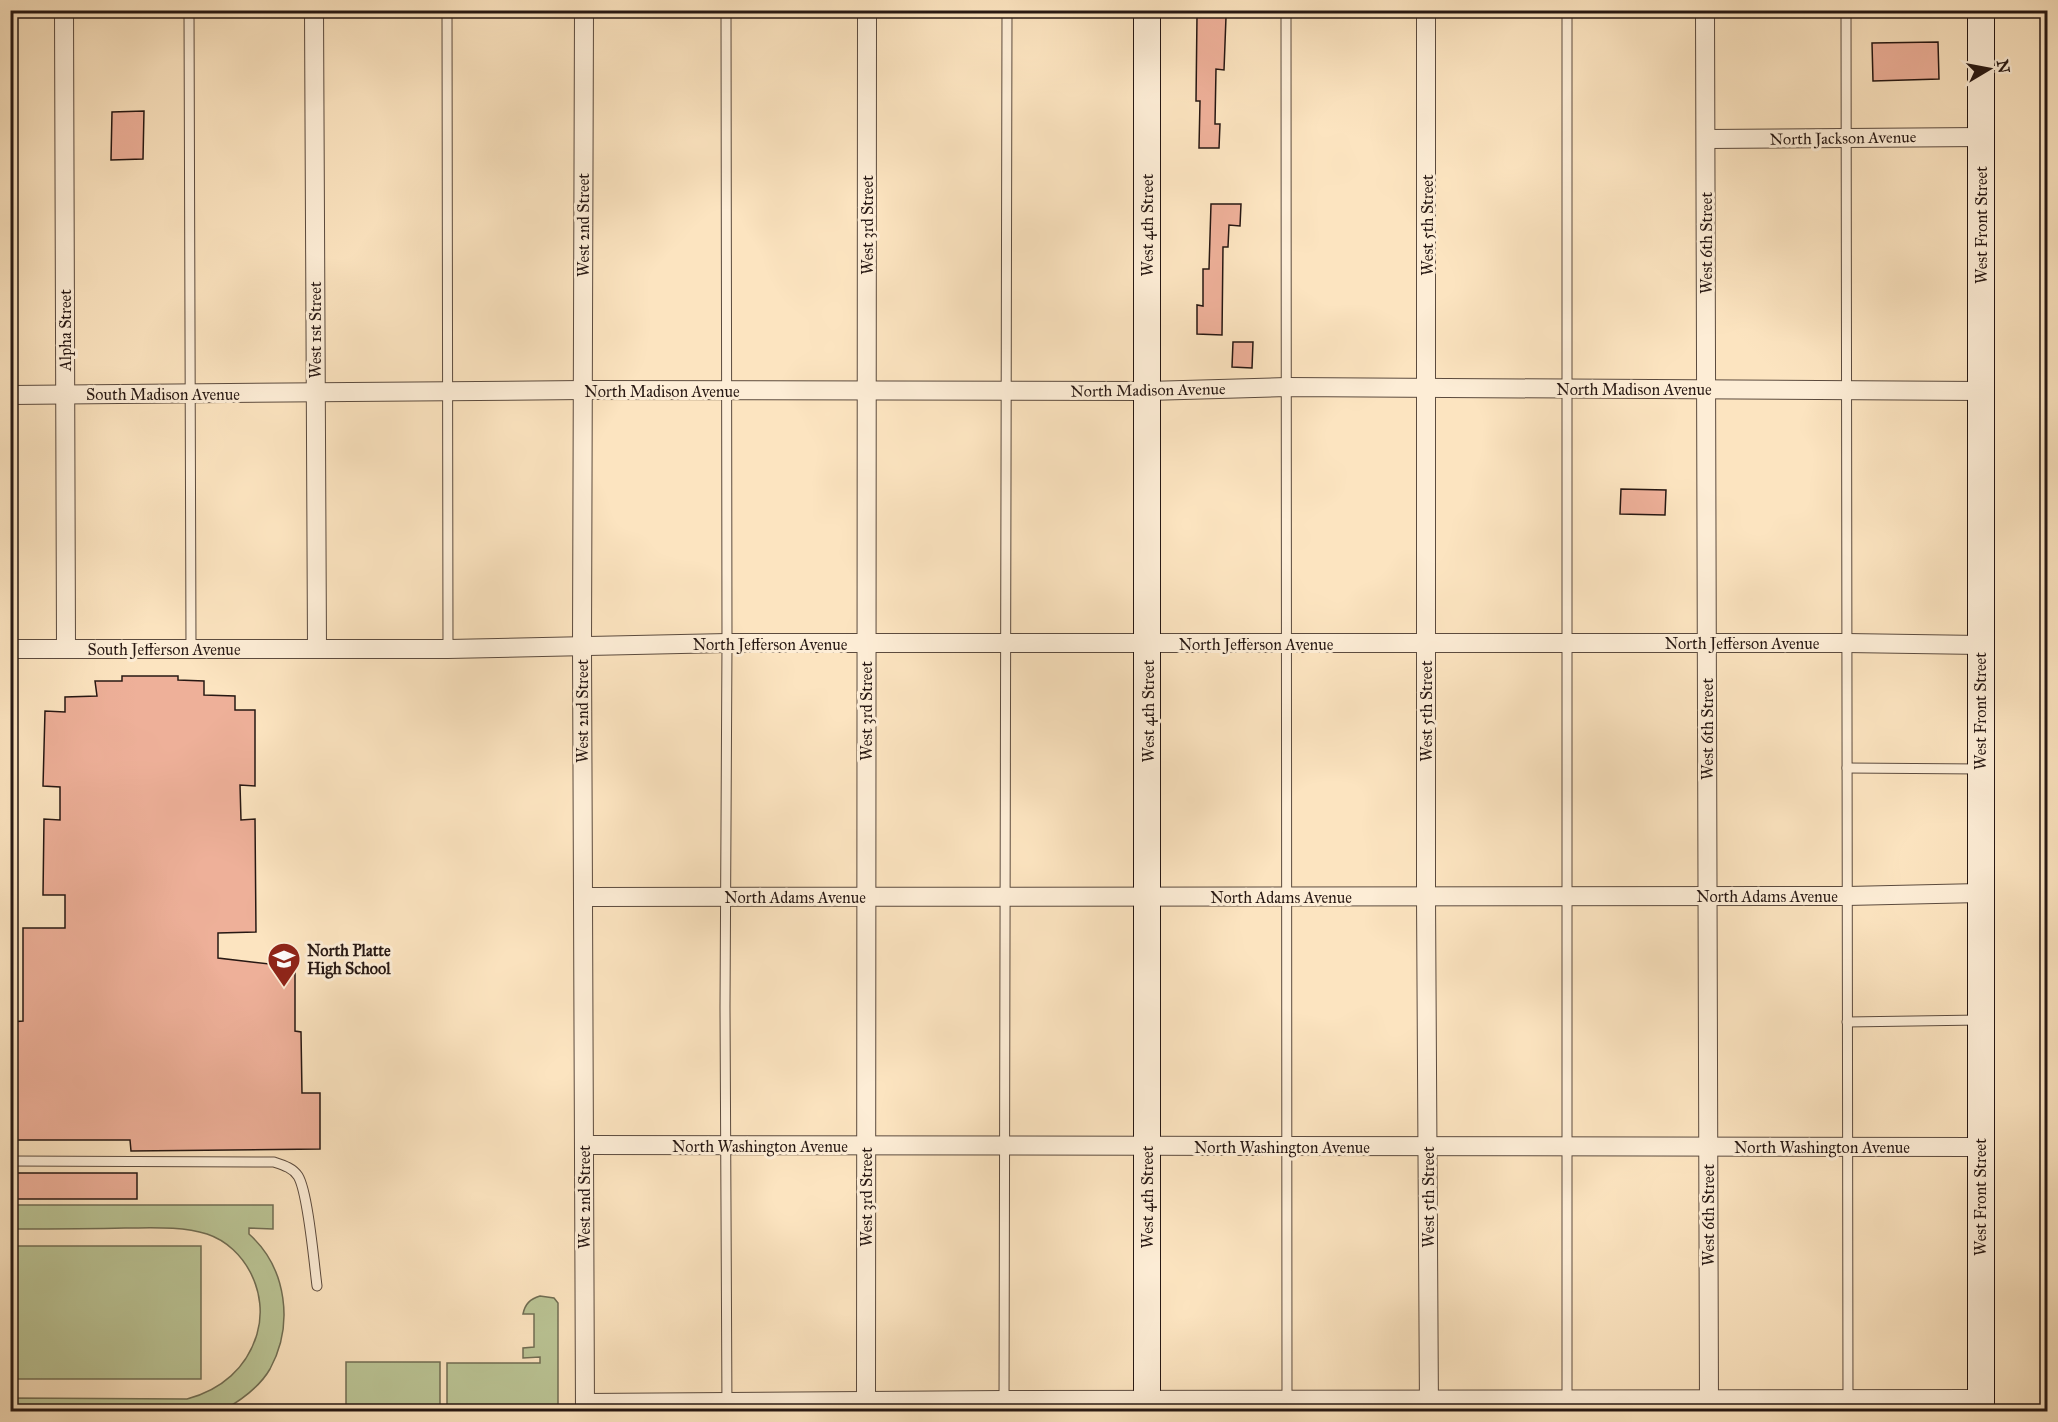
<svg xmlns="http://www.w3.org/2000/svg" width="2058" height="1422" viewBox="0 0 2058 1422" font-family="'IM FELL Great Primer',serif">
	<rect width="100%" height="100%" fill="#fce4c0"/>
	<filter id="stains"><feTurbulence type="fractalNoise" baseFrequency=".00333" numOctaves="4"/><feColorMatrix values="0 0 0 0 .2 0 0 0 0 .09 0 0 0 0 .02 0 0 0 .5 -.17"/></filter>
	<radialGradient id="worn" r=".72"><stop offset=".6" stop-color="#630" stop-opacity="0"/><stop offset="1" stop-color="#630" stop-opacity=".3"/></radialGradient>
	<g fill="#bbc596" stroke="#716e54" stroke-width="1.5">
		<polygon points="11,673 14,673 14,855 11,861"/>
		<path d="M11,1205H273V1229L249,1228V1234C287,1268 294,1325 270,1369C259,1388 240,1401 222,1411H11V1398L187,1399C221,1390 247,1368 257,1334C269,1294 246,1247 207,1234C181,1226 151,1228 125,1228C87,1229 49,1229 11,1229Z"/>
		<polygon points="201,1246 201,1379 11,1379 11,1246"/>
		<path d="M540,1296L554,1298L558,1303V1411H447V1363H540V1357L523,1358V1348L534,1347V1314H523C525,1304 530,1299 540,1296Z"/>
		<polygon points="440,1362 440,1411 346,1411 346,1362"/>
	</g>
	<g fill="#eeb099" stroke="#271813" stroke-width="1.5">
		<polygon points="1197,16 1226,17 1224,70 1216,69 1215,124 1220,124 1219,148 1199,148 1200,101 1196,101"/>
		<polygon points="1938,42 1939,79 1873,81 1872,43"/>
		<polygon points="144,111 143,159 111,160 112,112"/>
		<polygon points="1211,204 1241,204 1240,226 1229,225 1228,247 1223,247 1222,335 1197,334 1197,305 1203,306 1203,269 1209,269"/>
		<polygon points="1233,342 1253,342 1252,368 1232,367"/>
		<polygon points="1621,489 1666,490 1665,515 1620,514"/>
		<polygon points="122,676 178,676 178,680 204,681 204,695 235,696 235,710 255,710 255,786 240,785 241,820 255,819 256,932 218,933 218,958 269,964 269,954 295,954 295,1031 301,1032 302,1093 320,1093 320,1149 131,1151 130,1140 10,1140 10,1022 23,1021 23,928 65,928 65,895 43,895 44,819 60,820 60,787 43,786 45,711 65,712 65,697 97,696 95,681 122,681"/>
		<rect x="10" y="1173" width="127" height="26"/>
	</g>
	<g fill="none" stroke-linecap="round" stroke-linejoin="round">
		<g stroke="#5c4b3e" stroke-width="11">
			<g id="lane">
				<polyline points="189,10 191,649"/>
				<polyline points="447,10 448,649"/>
				<polyline points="726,10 727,643 725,1007 727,1412"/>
				<polyline points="1286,10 1287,1412"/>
				<polyline points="1567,10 1567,1412"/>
				<polyline points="1846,10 1848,1412"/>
				<polyline points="1847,768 1980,769"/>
				<polyline points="1847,1022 1980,1020"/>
				<path d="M10,1161L274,1162C283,1165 293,1168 298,1176C308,1192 314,1263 317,1286"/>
				<polyline points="1004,1412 1007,10"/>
			</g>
		</g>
		<g stroke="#5c4b3e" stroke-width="20">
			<g id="street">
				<polyline points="64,10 66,649"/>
				<polyline points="314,10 317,649"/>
				<polyline points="584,10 582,646 585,1412"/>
				<polyline points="1426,10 1426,897 1429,1412"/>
				<polyline points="1705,10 1709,1412"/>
				<polyline points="1706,139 1981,137"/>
				<polyline points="10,395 583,390 1148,391 1287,387 1981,391"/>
				<polyline points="10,649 448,649 727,643 1847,643 1980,645"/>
				<polyline points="583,897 1847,896 1980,893"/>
				<polyline points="584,1145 1980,1147"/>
				<polyline points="585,1403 1004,1400 1981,1399"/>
				<polyline points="866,1412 867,10"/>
			</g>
		</g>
		<g stroke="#271813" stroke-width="28">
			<g id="secondary">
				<polyline points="1147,10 1147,1412"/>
				<polyline points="1981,10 1981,1412"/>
			</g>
		</g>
		<use href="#lane" stroke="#fdedd6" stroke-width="9"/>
		<use href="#street" stroke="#fdedd6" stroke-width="18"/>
		<use href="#secondary" stroke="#fdedd6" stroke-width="26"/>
	</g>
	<defs>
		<g id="school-pin" transform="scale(1.725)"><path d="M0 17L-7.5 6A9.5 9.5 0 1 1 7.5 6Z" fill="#8f2418" stroke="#fdedd6"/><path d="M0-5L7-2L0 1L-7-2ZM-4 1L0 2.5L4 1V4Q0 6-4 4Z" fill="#fff"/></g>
	</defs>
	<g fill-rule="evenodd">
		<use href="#school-pin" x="284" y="959"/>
	</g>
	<g text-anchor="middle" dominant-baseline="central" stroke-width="6" stroke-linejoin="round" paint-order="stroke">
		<g font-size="16" fill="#271813" stroke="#fdedd6">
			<text transform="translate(1843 138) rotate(-1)">North Jackson Avenue</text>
			<text transform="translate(583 225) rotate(-90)">West 2nd Street</text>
			<text transform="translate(867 225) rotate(-90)">West 3rd Street</text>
			<text transform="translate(1147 225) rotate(-90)">West 4th Street</text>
			<text transform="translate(1427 225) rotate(-90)">West 5th Street</text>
			<text transform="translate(1981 225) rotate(-90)">West Front Street</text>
			<text transform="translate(1706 243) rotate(-90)">West 6th Street</text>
			<text transform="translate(65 330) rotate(-90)">Alpha Street</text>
			<text transform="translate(315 330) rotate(-90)">West 1st Street</text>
			<text x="1634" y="389">North Madison Avenue</text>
			<text transform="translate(1148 390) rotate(-1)">North Madison Avenue</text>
			<text x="662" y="391">North Madison Avenue</text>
			<text x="163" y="394">South Madison Avenue</text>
			<text x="1742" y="643">North Jefferson Avenue</text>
			<text x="770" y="644">North Jefferson Avenue</text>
			<text x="1256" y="644">North Jefferson Avenue</text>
			<text x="164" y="649">South Jefferson Avenue</text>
			<text transform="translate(582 711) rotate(-90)">West 2nd Street</text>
			<text transform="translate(866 711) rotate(-90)">West 3rd Street</text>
			<text transform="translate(1148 711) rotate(-90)">West 4th Street</text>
			<text transform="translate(1426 711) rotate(-90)">West 5th Street</text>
			<text transform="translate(1980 711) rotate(-90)">West Front Street</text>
			<text transform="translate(1707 729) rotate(-90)">West 6th Street</text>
			<text x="1767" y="896">North Adams Avenue</text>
			<text x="795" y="897">North Adams Avenue</text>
			<text x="1281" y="897">North Adams Avenue</text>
			<text x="760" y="1146">North Washington Avenue</text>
			<text x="1282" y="1147">North Washington Avenue</text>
			<text x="1822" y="1147">North Washington Avenue</text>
			<text transform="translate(584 1197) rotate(-90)">West 2nd Street</text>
			<text transform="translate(866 1197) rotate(-90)">West 3rd Street</text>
			<text transform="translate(1147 1197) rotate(-90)">West 4th Street</text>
			<text transform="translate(1428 1197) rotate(-90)">West 5th Street</text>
			<text transform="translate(1980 1197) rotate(-90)">West Front Street</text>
			<text transform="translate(1708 1215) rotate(-90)">West 6th Street</text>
		</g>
		<g font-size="16" font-weight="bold" fill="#271813" stroke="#fdedd6" text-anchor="start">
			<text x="307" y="950">North Platte<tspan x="307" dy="18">High School</tspan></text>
		</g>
	</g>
	<rect width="2058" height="1422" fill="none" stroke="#fce4c0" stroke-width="36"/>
	<rect x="12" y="12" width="2034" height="1398" fill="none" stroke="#271813" stroke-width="3"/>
	<rect x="18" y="18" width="2022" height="1386" fill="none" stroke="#271813" stroke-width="1.5"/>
	<g transform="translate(1989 69) rotate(80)" stroke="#fdedd6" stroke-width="4.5" paint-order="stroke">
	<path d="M0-4.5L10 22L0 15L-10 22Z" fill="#271813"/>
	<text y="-9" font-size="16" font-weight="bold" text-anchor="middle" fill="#271813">N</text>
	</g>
	<rect width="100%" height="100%" filter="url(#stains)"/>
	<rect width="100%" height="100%" fill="url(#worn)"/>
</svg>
